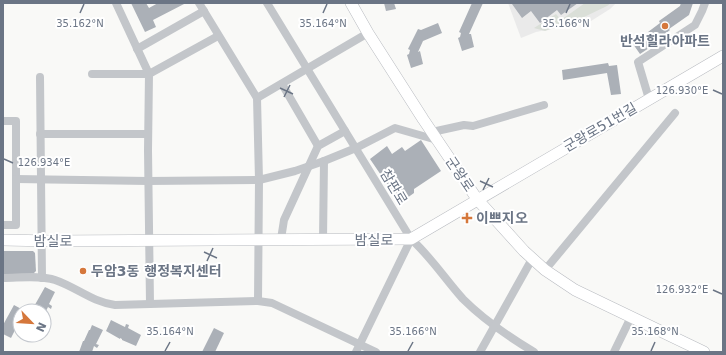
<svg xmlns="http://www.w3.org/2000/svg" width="726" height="355" viewBox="0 0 726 355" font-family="'DejaVu Sans','Noto Sans KR',sans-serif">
	<rect width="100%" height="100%" fill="#f9f9f7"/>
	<polygon fill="#eaeaea" points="508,3 616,3 610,9 591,21 536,32 521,38"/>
	<polygon fill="#dadfd8" points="585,3 611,3 607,6 582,18 545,31 534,28 556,14 561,20"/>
	<g fill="#abb0b7">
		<polygon points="131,3 146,3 149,8 158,3 186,3 153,20 156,27 145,32"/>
		<polygon points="384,3 394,3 396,9 386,11"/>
		<polygon points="472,3 483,3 469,34 471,34 474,47 462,51 458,38 460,37 461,33 459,32"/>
		<polygon points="514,3 553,4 578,3 561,15 557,10 540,23 531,11 522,18 512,4"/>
		<polygon points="681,3 693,3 689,15 669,29 670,30 657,40 658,42 640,54 633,44 649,33 648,32 660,23 659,21 680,6"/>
		<polygon points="438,23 442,33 423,41 418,52 420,51 423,64 411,68 407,55 409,54 410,50 408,49 418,29 421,30"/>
		<polygon points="608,63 609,66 617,65 621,94 611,95 607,73 563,80 562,70"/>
		<polygon points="421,140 441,171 414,189 414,193 400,203 370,159 387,146 392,154 402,147 405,151"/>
		<polygon points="3,251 33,251 35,253 36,271 32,275 3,275"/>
		<polygon points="45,287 55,292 49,304 52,306 51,309 48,307 44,315 44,311 33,311 32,310"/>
		<polygon points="14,305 25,311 20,311 19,323 20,327 17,326 11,338 3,334 3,325"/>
		<polygon points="111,320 125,327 126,324 129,325 128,328 141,335 136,346 122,340 122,339 120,338 120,339 106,331"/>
		<polygon points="92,325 103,330 96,344 99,345 97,348 94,346 92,352 79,352 83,341 84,341 89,330 90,330"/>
		<polygon points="214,328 224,333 215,352 202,352"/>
	</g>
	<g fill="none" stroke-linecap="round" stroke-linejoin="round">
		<g stroke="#b8bbc0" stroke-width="12">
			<g id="secondary">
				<polyline points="351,3 368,33 423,119 477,199 524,251 545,270 575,290 704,352"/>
				<polyline points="3,240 51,241 411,239 723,56"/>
			</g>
		</g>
		<g stroke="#c3c6ca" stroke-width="8">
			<polyline points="116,3 149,74 148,150 150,303"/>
			<polyline points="199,3 257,98 259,180 258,301"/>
			<path d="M267,3L411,239C431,257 445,279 463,299C484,320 509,337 534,352"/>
			<polyline points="137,49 204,11"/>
			<polyline points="92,74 149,74 218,36"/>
			<polyline points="40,77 42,278"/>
			<polyline points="282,84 318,146"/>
			<polyline points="257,98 368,33"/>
			<polyline points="649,99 638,62 695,25 702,11 705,3"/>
			<polyline points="3,121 16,121 16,225 3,225"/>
			<polyline points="432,132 464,125 473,126 544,105"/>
			<polyline points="40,134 148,134"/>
			<polyline points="16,179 148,181 259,180 295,171 324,161 356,148 395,128 437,140"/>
			<polyline points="281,239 284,220 318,146 345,131"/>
			<polyline points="323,239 324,161"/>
			<polyline points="545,270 675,113"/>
			<path d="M3,278C19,278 41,275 55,280C76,287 92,302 115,305L258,301L272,303L376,352"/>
			<polyline points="356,352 411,239"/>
			<polyline points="480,352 532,259"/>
			<polyline points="614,352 631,317"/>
		</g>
		<use href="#secondary" stroke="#fff" stroke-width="11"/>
	</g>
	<path fill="none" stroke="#6b7585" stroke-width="1.5" d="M80,13L84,4M323,13L327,4M566,13L570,4M280,88L293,94M713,90L722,94M284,97L290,85M4,159L13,163M480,181L493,187M483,190L489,178M204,252L217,258M207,261L213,248M713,290L722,294M165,351L170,342M408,351L413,342M651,351L655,342"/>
	<g fill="#d5773b" stroke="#fff" stroke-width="1.5">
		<circle cx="665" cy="26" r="4"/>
		<path d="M465 212h4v4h4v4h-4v4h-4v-4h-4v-4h4z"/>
		<circle cx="83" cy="271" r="4"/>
	</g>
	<g text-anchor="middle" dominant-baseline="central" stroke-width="4" stroke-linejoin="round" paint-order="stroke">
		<g font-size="14" font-weight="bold" fill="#6b7585" stroke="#fff" text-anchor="start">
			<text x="665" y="41" text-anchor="middle">반석힐라아파트</text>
			<text x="476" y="218">이쁘지오</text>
			<text x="91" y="271">두암3동 행정복지센터</text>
		</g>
		<g font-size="14" fill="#6b7585" stroke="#fff">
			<text transform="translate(600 127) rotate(-30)">군왕로51번길</text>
			<text transform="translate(460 174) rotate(56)">군왕로</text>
			<text transform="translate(394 187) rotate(59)">참판로</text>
			<text x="374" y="240">밤실로</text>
			<text x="53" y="241">밤실로</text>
		</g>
	</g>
	<g font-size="10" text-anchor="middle" fill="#6b7585" stroke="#fff" stroke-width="4" stroke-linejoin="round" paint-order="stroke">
		<text x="80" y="27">35.162°N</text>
		<text x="323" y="27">35.164°N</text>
		<text x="566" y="27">35.166°N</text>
		<text x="682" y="94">126.930°E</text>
		<text x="44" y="166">126.934°E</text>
		<text x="682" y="293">126.932°E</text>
		<text x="170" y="335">35.164°N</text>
		<text x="413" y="335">35.166°N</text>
		<text x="655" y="335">35.168°N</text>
	</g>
	<rect width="726" height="355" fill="none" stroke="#6b7585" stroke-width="8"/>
	<g transform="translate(32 323) rotate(115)"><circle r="19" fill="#ffffff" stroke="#c4c8ce"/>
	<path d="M0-3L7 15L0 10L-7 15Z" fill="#d5773b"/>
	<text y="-6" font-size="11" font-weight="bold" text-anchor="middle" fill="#6b7585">N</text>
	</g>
</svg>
